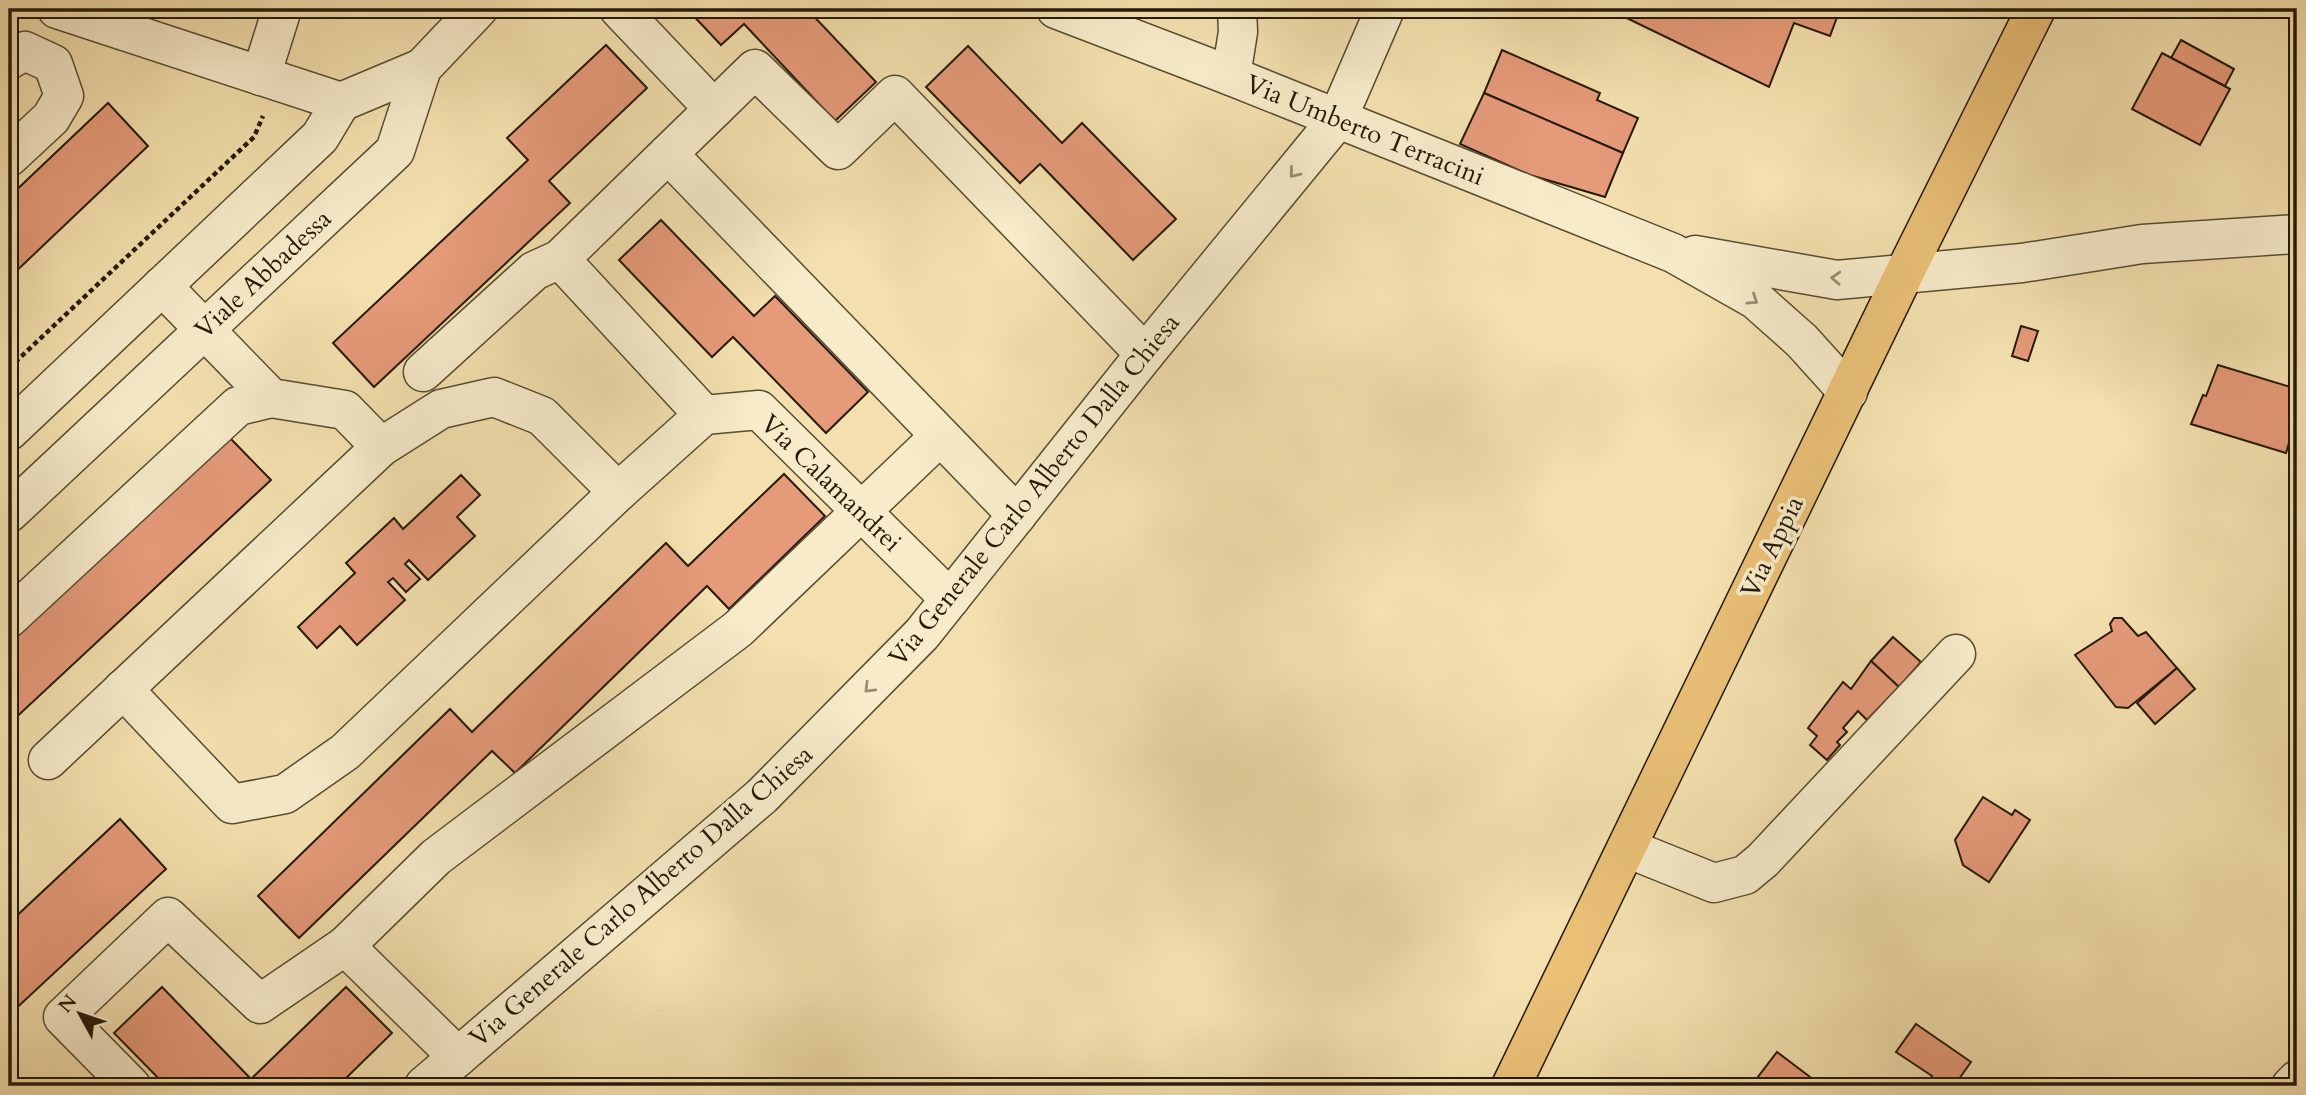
<svg xmlns="http://www.w3.org/2000/svg" width="2306" height="1095" viewBox="0 0 2306 1095" font-family="Cardo,serif">
	<rect width="100%" height="100%" fill="#f3e0ae"/>
	<filter id="stains"><feTurbulence type="fractalNoise" baseFrequency=".00286" numOctaves="4"/><feColorMatrix values="0 0 0 0 .2 0 0 0 0 .09 0 0 0 0 .02 0 0 0 .5 -.17"/></filter>
	<radialGradient id="worn" r=".72"><stop offset=".6" stop-color="#630" stop-opacity="0"/><stop offset="1" stop-color="#630" stop-opacity=".3"/></radialGradient>
	<g fill="#e59a79" stroke="#251a0a" stroke-width="2">
		<polygon points="687,9 807,9 876,82 835,121 744,24 721,45"/>
		<polygon points="1608,9 1840,9 1830,36 1794,23 1769,87"/>
		<polygon points="2181,40 2234,69 2225,86 2171,58"/>
		<polygon points="606,45 647,88 549,181 570,203 374,387 333,343 528,160 507,138"/>
		<polygon points="968,46 1062,143 1082,123 1176,219 1133,260 1040,164 1020,183 926,87"/>
		<polygon points="1502,50 1600,93 1597,100 1638,118 1623,153 1484,93"/>
		<polygon points="2162,53 2230,89 2200,145 2132,109"/>
		<polygon points="1484,93 1623,153 1605,197 1530,175 1460,144"/>
		<polygon points="108,103 148,146 9,278 9,197"/>
		<polygon points="661,220 754,316 775,296 868,392 826,433 733,337 712,357 619,260"/>
		<polygon points="2021,326 2038,331 2028,361 2012,356"/>
		<polygon points="2218,365 2297,389 2297,416 2286,453 2191,424 2203,395 2206,396"/>
		<polygon points="230,438 271,480 9,724 9,644"/>
		<polygon points="784,474 825,516 729,609 707,586 515,773 492,751 299,938 258,896 450,709 472,732 666,543 688,566"/>
		<polygon points="461,475 480,495 457,517 475,536 428,580 409,560 405,564 420,579 406,592 393,578 388,582 405,600 357,645 340,626 317,648 298,627 355,573 346,563 394,518 403,529"/>
		<polygon points="2114,618 2122,618 2138,636 2146,632 2177,668 2128,708 2116,707 2075,655 2112,631 2110,624"/>
		<polygon points="1893,637 1921,662 1899,687 1871,661"/>
		<polygon points="1871,661 1899,687 1867,720 1858,711 1843,728 1847,732 1837,742 1840,745 1827,760 1810,745 1817,736 1808,728 1843,682 1851,689"/>
		<polygon points="2177,668 2195,689 2155,724 2137,703"/>
		<polygon points="1983,797 2012,815 2015,810 2030,820 1989,882 1963,865 1955,840"/>
		<polygon points="120,819 166,869 9,1015 9,923"/>
		<polygon points="162,987 251,1079 346,987 392,1033 338,1086 259,1086 254,1081 249,1086 166,1086 114,1033"/>
		<polygon points="1916,1024 1971,1062 1954,1086 1948,1086 1943,1083 1941,1086 1925,1086 1932,1076 1896,1052"/>
		<polygon points="1777,1052 1822,1086 1751,1086"/>
	</g>
	<g fill="none" stroke-linecap="round" stroke-linejoin="round">
		<g stroke="#584c33" stroke-width="41">
			<g id="minor">
				<polyline points="57,9 341,102"/>
				<polyline points="619,9 714,109 560,259 704,415"/>
				<polyline points="1056,9 1231,76 1673,253 1756,300 1802,341 1848,392"/>
				<polyline points="9,60 25,51 53,64 64,96 51,118 9,157"/>
				<polyline points="261,76 282,9"/>
				<polyline points="1231,76 1238,32 1237,9"/>
				<polyline points="341,102 422,68"/>
				<polyline points="714,109 755,69 838,150 895,95 1145,354"/>
				<polyline points="668,154 1017,515"/>
				<polyline points="1695,255 1837,280 2022,263 2142,244 2297,234"/>
				<polyline points="162,286 271,398 345,410 381,447"/>
				<polyline points="423,372 534,271 560,259"/>
				<polyline points="9,431 320,137 341,102"/>
				<polyline points="9,513 395,151 422,68 478,9"/>
				<polyline points="9,618 238,406 271,398"/>
				<polyline points="123,689 232,804 285,794 345,752 618,492 704,415 759,410 950,599"/>
				<polyline points="48,760 381,447 441,409 494,397 542,416 618,492"/>
				<polyline points="1627,848 1714,883 1745,875 1763,860 1956,654"/>
				<polyline points="458,1057 345,946 436,857 738,629 940,436"/>
				<polyline points="131,1086 63,1017 168,917 260,1004 345,946"/>
				<polyline points="424,1086 762,796 922,634 1145,354 1337,120 1385,9"/>
				<polyline points="2291,1086 2297,1080"/>
			</g>
		</g>
		<g stroke="#251a0a" stroke-width="41">
			<polyline id="major" points="1511,1086 1904,274 2036,9"/>
		</g>
		<polyline stroke="#251a0a" stroke-width="4.5" stroke-dasharray="5 3.5" stroke-linecap="butt" points="9,368 254,137 263,116"/>
		<use href="#minor" stroke="#f7ebca" stroke-width="38"/>
		<use href="#major" stroke="#eac077" stroke-width="38"/>
	</g>
	<defs><path id="oneway-chevron" d="M-2-3.5L2.5 0L-2 3.5" fill="none" stroke-width="1.6" stroke-linecap="round" stroke-linejoin="round" transform="scale(1.75)"/></defs>
	<g stroke="#988d74">
		<use href="#oneway-chevron" transform="translate(1294 173) rotate(129)"/>
		<use href="#oneway-chevron" transform="translate(1836 278) rotate(-177)"/>
		<use href="#oneway-chevron" transform="translate(1753 300) rotate(34)"/>
		<use href="#oneway-chevron" transform="translate(869 688) rotate(135)"/>
	</g>
	<g text-anchor="middle" dominant-baseline="central" stroke-width="7" stroke-linejoin="round" paint-order="stroke">
		<g font-size="26" fill="#251a0a" stroke="#f7ebca">
			<text transform="translate(1365 130) rotate(22)">Via Umberto Terracini</text>
			<text transform="translate(263 274) rotate(-43)">Viale Abbadessa</text>
			<text transform="translate(831 483) rotate(44)">Via Calamandrei</text>
			<text transform="translate(1034 490) rotate(-51)">Via Generale Carlo Alberto Dalla Chiesa</text>
			<text transform="translate(1772 547) rotate(-64)">Via Appia</text>
			<text transform="translate(641 896) rotate(-41)">Via Generale Carlo Alberto Dalla Chiesa</text>
		</g>
	</g>
	<rect width="2306" height="1095" fill="none" stroke="#f3e0ae" stroke-width="35"/>
	<rect x="10" y="10" width="2285" height="1074" fill="none" stroke="#251a0a" stroke-width="3.5"/>
	<rect x="18" y="18" width="2271" height="1060" fill="none" stroke="#251a0a" stroke-width="2"/>
	<g transform="translate(80 1014) rotate(310)" stroke="#f7ebca" stroke-width="5" paint-order="stroke">
	<path d="M0-5L12 26L0 18L-12 26Z" fill="#251a0a"/>
	<text y="-10" font-size="19" font-weight="bold" text-anchor="middle" fill="#251a0a">N</text>
	</g>
	<rect width="100%" height="100%" filter="url(#stains)"/>
	<rect width="100%" height="100%" fill="url(#worn)"/>
</svg>
